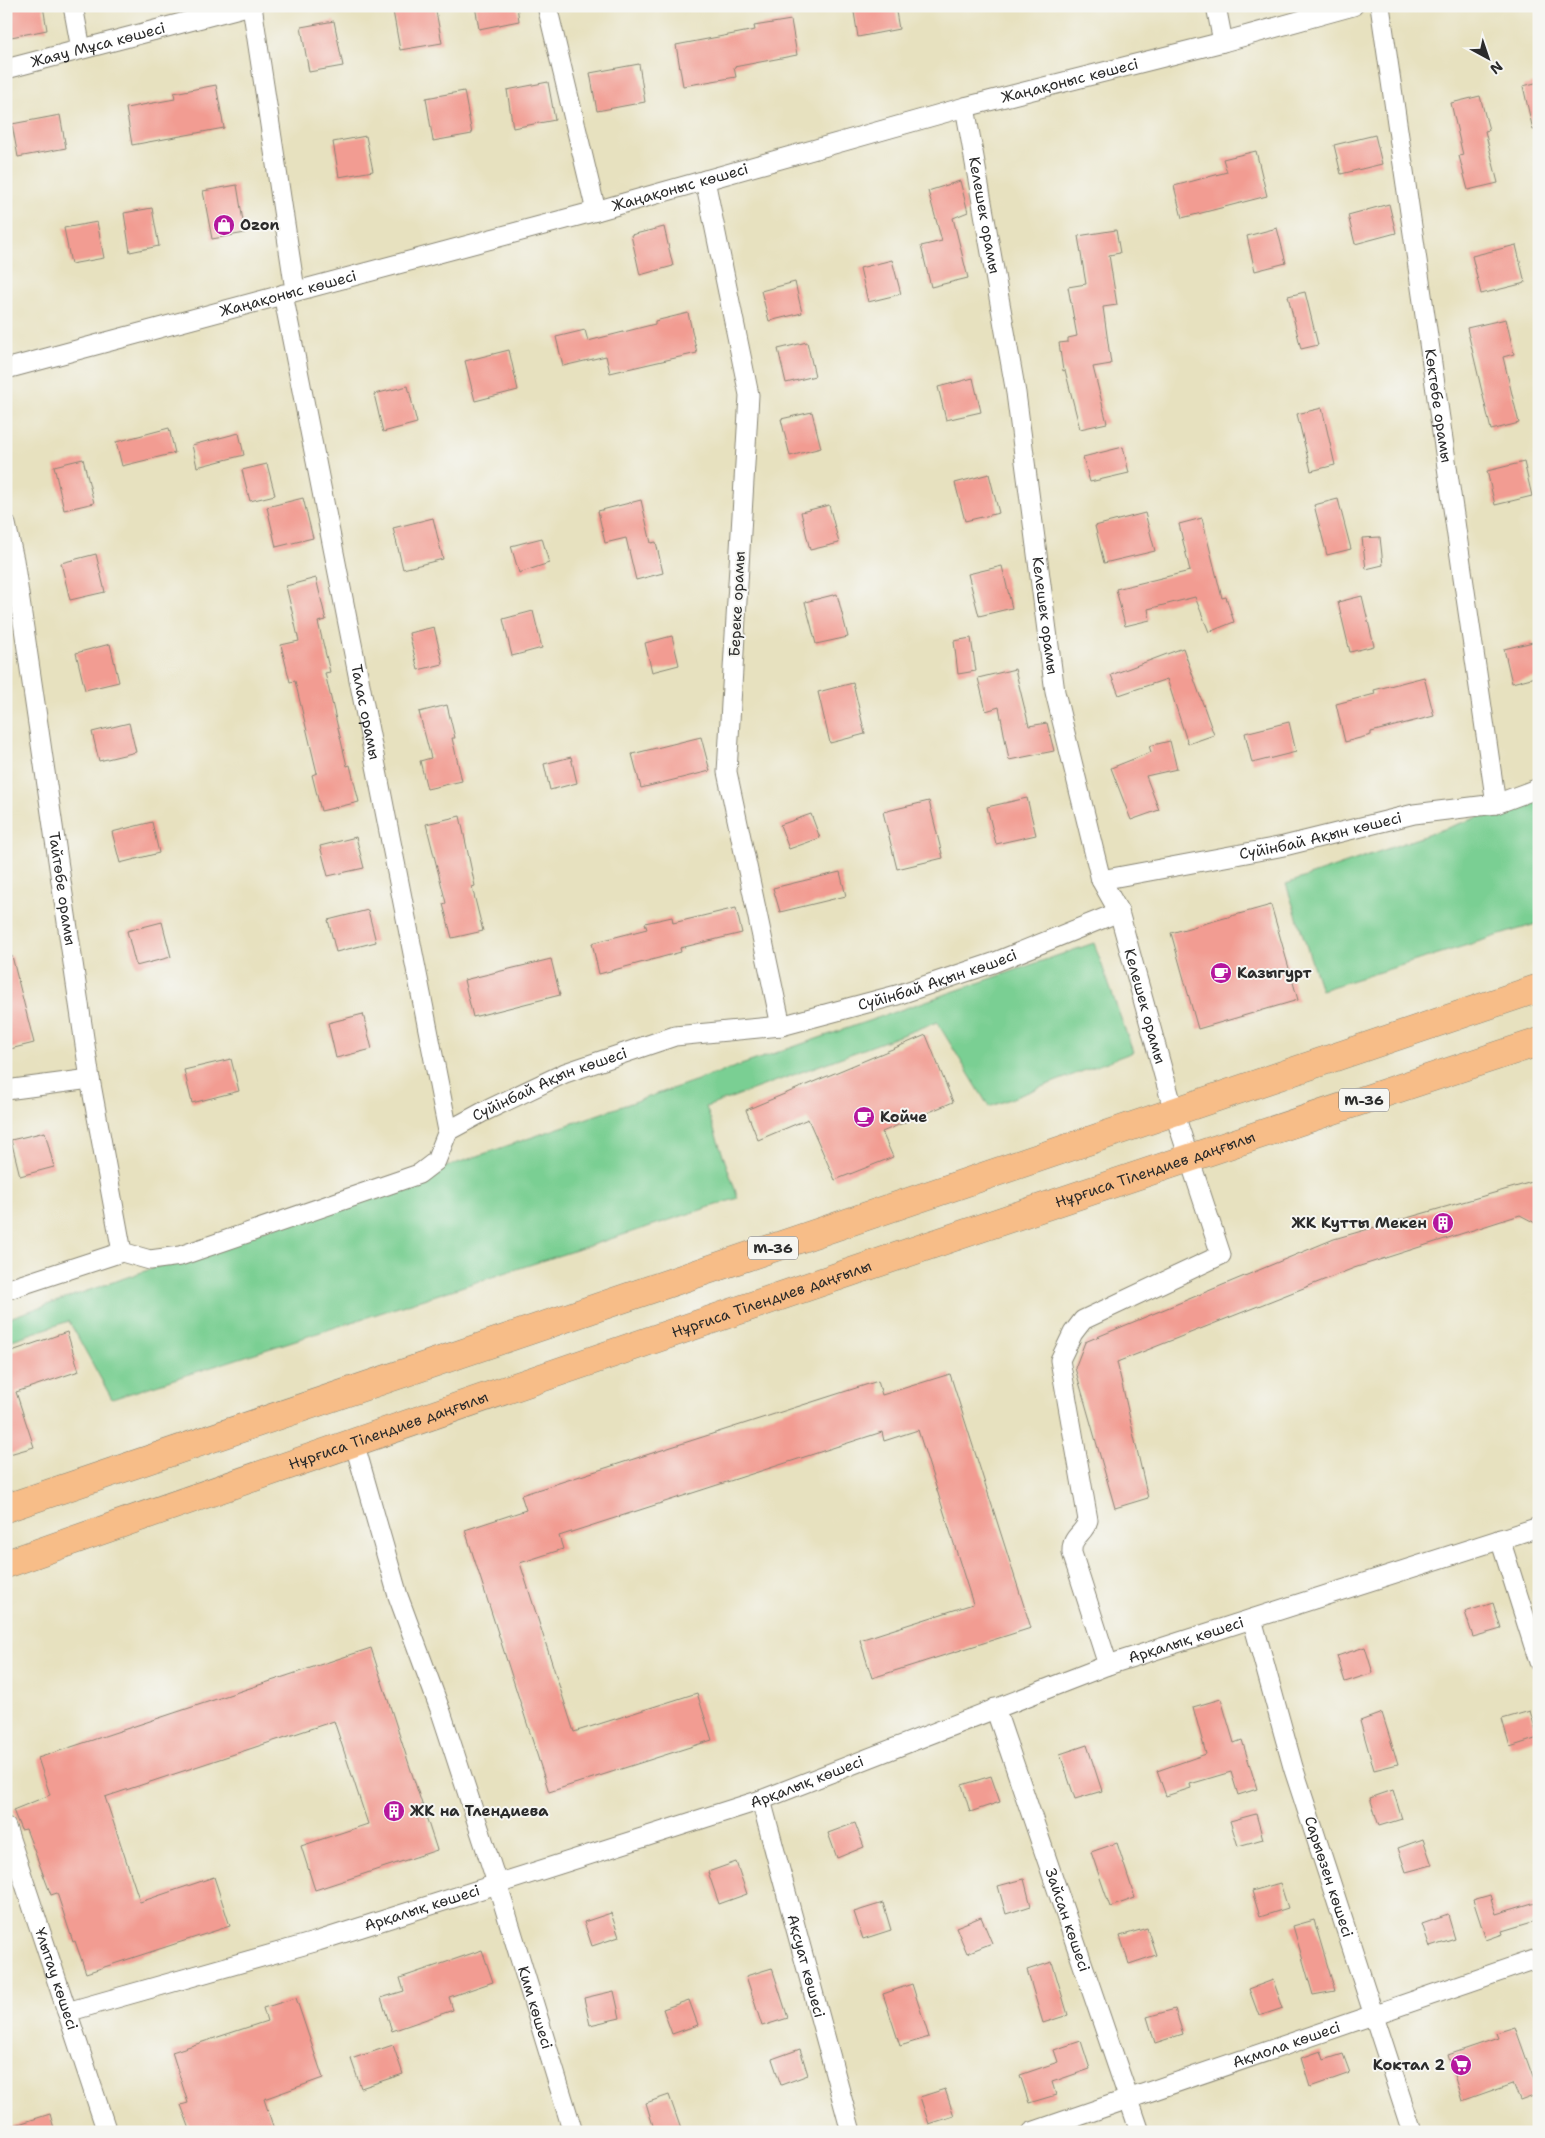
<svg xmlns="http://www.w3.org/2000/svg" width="1545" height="2138" viewBox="0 0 1545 2138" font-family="'Shantell Sans',sans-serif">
	<rect width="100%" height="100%" fill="#f6f6f2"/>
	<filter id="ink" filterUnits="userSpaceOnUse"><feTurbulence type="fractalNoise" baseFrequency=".02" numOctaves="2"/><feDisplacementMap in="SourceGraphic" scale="10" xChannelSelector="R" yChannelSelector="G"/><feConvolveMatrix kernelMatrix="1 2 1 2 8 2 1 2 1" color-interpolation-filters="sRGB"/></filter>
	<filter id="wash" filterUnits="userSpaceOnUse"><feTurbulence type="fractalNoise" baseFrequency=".0096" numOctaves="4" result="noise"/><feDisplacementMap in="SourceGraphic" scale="20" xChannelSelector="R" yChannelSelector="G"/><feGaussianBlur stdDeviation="1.12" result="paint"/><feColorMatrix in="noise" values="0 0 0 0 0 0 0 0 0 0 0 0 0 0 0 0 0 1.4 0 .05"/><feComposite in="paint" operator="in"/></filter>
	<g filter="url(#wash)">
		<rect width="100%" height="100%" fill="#e7e1bf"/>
		<g fill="#7acf93" stroke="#527d5f">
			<polygon points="1539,796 1539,923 1321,990 1286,884"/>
			<polygon points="1094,943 1133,1052 989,1107 937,1022 706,1107 738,1198 112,1399 69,1321 6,1342 6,1319"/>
		</g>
		<g id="blocks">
			<g fill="#f29c92">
				<polygon points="6,6 43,6 47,30 6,38"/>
				<polygon points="418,6 435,6 442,43 400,50 393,11"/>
				<polygon points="475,6 517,6 519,21 479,29"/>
				<polygon points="853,6 895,6 899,29 858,37"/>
				<polygon points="791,20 797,55 734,67 736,77 683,86 676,45 755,30 754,26"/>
				<polygon points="334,21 343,66 309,72 301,27"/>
				<polygon points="639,64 645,102 597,111 590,73"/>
				<polygon points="548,82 555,120 513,128 507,90"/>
				<polygon points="1539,82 1539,129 1533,130 1523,86"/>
				<polygon points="216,85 224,128 132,145 126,108 175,99 174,93"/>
				<polygon points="464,91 472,134 433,141 426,98"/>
				<polygon points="1480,96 1489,130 1485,131 1498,183 1468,190 1459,156 1463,155 1451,103"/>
				<polygon points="60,115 66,148 18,157 12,124"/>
				<polygon points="1375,135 1382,164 1341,174 1334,145"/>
				<polygon points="366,136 373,171 339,177 333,142"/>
				<polygon points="1256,151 1267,196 1182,218 1174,186 1227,172 1223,159"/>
				<polygon points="960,181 968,212 953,218 968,278 931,287 921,246 942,241 928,191"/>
				<polygon points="237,185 245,233 212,239 203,191"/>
				<polygon points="1389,204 1396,233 1355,244 1348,215"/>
				<polygon points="152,208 159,246 130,252 124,213"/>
				<polygon points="97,222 104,258 71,264 64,228"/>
				<polygon points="664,227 673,266 640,275 631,235"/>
				<polygon points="1277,228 1286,263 1255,271 1247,236"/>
				<polygon points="1116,230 1120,253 1109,255 1117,305 1103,307 1111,364 1093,367 1107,423 1080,429 1065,370 1063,371 1059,343 1068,342 1068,338 1077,336 1068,287 1086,284 1078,236"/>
				<polygon points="1516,245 1525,283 1481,294 1472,256"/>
				<polygon points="892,260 901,294 868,302 860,268"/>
				<polygon points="795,282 802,313 769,321 761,291"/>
				<polygon points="1305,292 1318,345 1301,349 1288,296"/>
				<polygon points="688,313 697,353 610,373 606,356 563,366 556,337 585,330 588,341 655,324 655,321"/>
				<polygon points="1506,319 1514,354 1503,357 1519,423 1491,430 1467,328"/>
				<polygon points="807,342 815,376 786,383 778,349"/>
				<polygon points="509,350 518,390 475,401 465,361"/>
				<polygon points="973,378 981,412 946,420 938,387"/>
				<polygon points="408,386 417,423 383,432 374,394"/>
				<polygon points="1322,408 1335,465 1311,471 1297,414"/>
				<polygon points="812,412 821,448 790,456 781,419"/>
				<polygon points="169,428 175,453 122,466 116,442"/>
				<polygon points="239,433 244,455 197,467 192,445"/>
				<polygon points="1123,447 1129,473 1090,482 1083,457"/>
				<polygon points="83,459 94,503 64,510 54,466"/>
				<polygon points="1524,462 1532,496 1495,505 1487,471"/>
				<polygon points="267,464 275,495 250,501 242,470"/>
				<polygon points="989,474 999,513 965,521 955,483"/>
				<polygon points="303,498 313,538 276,547 267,507"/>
				<polygon points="1338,499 1351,549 1327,555 1314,505"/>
				<polygon points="641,500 651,543 656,542 663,573 636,580 626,538 605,543 598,511"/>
				<polygon points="829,505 839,543 810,550 801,512"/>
				<polygon points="1145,513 1155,551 1104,563 1095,526"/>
				<polygon points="433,518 443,559 403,569 393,528"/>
				<polygon points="1202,518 1222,598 1226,597 1234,622 1209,632 1195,597 1148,609 1150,620 1125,626 1116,589 1190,571 1179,524"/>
				<polygon points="1380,537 1383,565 1366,569 1362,538"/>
				<polygon points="542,538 549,563 519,573 511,546"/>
				<polygon points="96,554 105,592 70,600 61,563"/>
				<polygon points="1002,566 1012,608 979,616 968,574"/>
				<polygon points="316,578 326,620 318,622 330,672 325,673 347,766 350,765 359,802 321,811 312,775 317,773 295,681 290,682 281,645 299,641 286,586"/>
				<polygon points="837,594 848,637 816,644 805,602"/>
				<polygon points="1362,596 1374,646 1350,652 1338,602"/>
				<polygon points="533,611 542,648 512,656 503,619"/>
				<polygon points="434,627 443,664 418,670 409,633"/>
				<polygon points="672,636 679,665 652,672 645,643"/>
				<polygon points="971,638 976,671 958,674 954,641"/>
				<polygon points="1533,642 1539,665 1539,676 1512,683 1504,649"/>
				<polygon points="110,644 119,682 85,690 76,653"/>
				<polygon points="1183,648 1214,735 1188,744 1167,679 1119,695 1111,675"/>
				<polygon points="1015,669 1029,726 1047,723 1054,751 1009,760 999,707 986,711 978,678"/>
				<polygon points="1424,677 1434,716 1371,732 1371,735 1345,742 1336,704 1375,694 1374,690"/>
				<polygon points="853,683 865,734 830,743 818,692"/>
				<polygon points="447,705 455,738 452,738 462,781 427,789 420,761 431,758 419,712"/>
				<polygon points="1289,722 1296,752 1252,763 1245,733"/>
				<polygon points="129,723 136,752 99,761 92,732"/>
				<polygon points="701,737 710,771 641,788 632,754"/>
				<polygon points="1170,741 1177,769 1146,776 1159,810 1131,820 1111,768 1151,752 1149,746"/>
				<polygon points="571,757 577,783 550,790 544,764"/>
				<polygon points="1027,798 1036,835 996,844 987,807"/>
				<polygon points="929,801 943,858 897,869 883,812"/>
				<polygon points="811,814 820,838 789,849 780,825"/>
				<polygon points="460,816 475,886 472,887 483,931 452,938 443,904 446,903 426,824"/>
				<polygon points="152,822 159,853 120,863 112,832"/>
				<polygon points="356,837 364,868 328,876 320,846"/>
				<polygon points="840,872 846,896 780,912 773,888"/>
				<polygon points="1271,905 1298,1000 1198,1029 1171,933"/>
				<polygon points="736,908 742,933 680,948 681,952 599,974 592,943 647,929 645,923 672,917 673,923"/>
				<polygon points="368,910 376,942 336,952 328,920"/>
				<polygon points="162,922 171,957 136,966 127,931"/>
				<polygon points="12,956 34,1043 6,1050 6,957"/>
				<polygon points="551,959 560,995 473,1017 464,980"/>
				<polygon points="363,1014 372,1049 336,1058 328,1023"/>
				<polygon points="926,1035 953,1102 882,1132 893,1157 835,1180 808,1119 758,1140 746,1110"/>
				<polygon points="231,1059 239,1091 192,1103 184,1070"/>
				<polygon points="45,1132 54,1167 20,1176 11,1140"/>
				<polygon points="1532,1182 1539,1184 1539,1225 1520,1215 1354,1268 1117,1362 1148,1498 1115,1508 1075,1368 1085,1342 1334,1239"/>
				<polygon points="67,1332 79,1371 16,1392 34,1447 6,1455 6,1353"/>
				<polygon points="950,1374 1031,1628 872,1678 860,1640 973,1604 918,1430 884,1441 882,1432 559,1536 563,1549 520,1563 574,1732 697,1693 712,1740 549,1792 465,1530 526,1510 521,1495 878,1381 882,1395"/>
				<polygon points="1493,1603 1501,1629 1473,1637 1465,1612"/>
				<polygon points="1365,1647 1373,1673 1345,1682 1337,1656"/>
				<polygon points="371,1648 437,1850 315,1890 301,1846 368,1824 334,1721 105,1797 140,1902 214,1877 230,1926 86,1973 75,1941 73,1942 57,1893 51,1895 26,1829 21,1830 13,1810 50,1795 38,1758"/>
				<polygon points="1221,1699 1234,1743 1242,1740 1257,1789 1238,1795 1231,1772 1190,1784 1191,1788 1166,1796 1157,1771 1206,1754 1193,1707"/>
				<polygon points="1530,1711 1538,1738 1510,1747 1502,1719"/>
				<polygon points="1382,1713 1398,1764 1374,1770 1360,1721"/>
				<polygon points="1087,1745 1102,1791 1075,1799 1060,1754"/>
				<polygon points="991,1776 1000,1802 970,1812 962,1785"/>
				<polygon points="1393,1790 1402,1819 1379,1826 1370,1798"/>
				<polygon points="1256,1814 1263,1839 1238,1846 1230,1821"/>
				<polygon points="855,1823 864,1847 837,1858 828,1833"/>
				<polygon points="1423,1839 1432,1865 1406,1872 1398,1848"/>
				<polygon points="1117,1843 1135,1898 1110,1907 1091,1852"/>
				<polygon points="736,1862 747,1894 719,1904 708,1872"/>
				<polygon points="1024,1879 1031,1906 1006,1914 998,1886"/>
				<polygon points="1280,1883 1288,1908 1260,1917 1252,1891"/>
				<polygon points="1490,1895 1496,1914 1539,1901 1539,1920 1502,1931 1503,1934 1486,1940 1473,1900"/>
				<polygon points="883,1903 891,1930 863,1939 854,1912"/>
				<polygon points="611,1913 619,1937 592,1946 584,1922"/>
				<polygon points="1448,1915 1455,1939 1430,1947 1422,1924"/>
				<polygon points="981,1917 992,1943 967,1953 956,1927"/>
				<polygon points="1314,1920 1335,1991 1313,1995 1293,1926"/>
				<polygon points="1147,1928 1156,1955 1129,1964 1120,1936"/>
				<polygon points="482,1950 493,1982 449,1997 453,2010 392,2031 381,1998 404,1991 400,1978"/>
				<polygon points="1052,1962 1068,2015 1043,2023 1027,1970"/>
				<polygon points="772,1968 788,2018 762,2026 746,1976"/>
				<polygon points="1273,1980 1283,2008 1259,2016 1249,1989"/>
				<polygon points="912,1984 929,2037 900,2046 883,1994"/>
				<polygon points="614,1991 620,2018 590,2025 584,1998"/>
				<polygon points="296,1998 323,2078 264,2099 275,2132 191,2132 181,2105 188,2103 172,2052 267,2021 263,2008"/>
				<polygon points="689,2000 698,2025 672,2034 663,2009"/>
				<polygon points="1175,2009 1183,2034 1155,2043 1147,2017"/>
				<polygon points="1515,2027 1539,2094 1520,2101 1513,2083 1462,2101 1448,2055 1498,2038 1496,2033"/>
				<polygon points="1081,2041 1090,2069 1052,2082 1056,2095 1029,2103 1020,2075 1058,2062 1054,2050"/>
				<polygon points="393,2045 403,2074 361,2088 351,2059"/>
				<polygon points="800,2049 808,2075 781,2085 772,2059"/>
				<polygon points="1321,2051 1324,2060 1343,2054 1350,2073 1310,2087 1301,2058"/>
				<polygon points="945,2089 954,2116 929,2124 920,2097"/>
				<polygon points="669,2095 682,2132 655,2132 646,2103"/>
				<polygon points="50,2114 55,2132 6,2132 6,2128"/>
			</g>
		</g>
	</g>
	<g filter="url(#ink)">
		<use href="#blocks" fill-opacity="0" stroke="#898675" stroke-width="1"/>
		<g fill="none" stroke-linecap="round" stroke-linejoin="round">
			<g stroke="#898675" stroke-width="21">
				<g id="minor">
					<polyline points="73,6 81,49"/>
					<polyline points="252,6 295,290"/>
					<polyline points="547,6 596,211"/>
					<polyline points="1216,6 1223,42"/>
					<path id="s1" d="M1380,6L1496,804"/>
					<path id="s2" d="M6,69L247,6"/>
					<path id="s3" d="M965,107L1016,393L1055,692L1101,880L1119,912L1174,1112L1221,1255L1083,1320L1073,1333L1060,1360L1088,1520C1084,1535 1071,1535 1072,1553L1108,1665"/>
					<polyline points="705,180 749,395 727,772 781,1026"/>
					<path id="s4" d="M283,294L448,1131"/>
					<path id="s5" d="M6,369L596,211L965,107L1223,42L1353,6"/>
					<path id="s6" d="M6,524L14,560L90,1079L122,1252"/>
					<path id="s7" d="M1101,880L1284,846L1414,814L1496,804L1539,788"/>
					<polyline points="6,1090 90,1079"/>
					<path id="s8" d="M6,1290L122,1252L150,1260L180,1256L419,1174L436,1161L448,1131L483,1112L565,1073L675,1036L781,1026L897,995L993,963L1119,912"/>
					<path id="s9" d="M354,1442L398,1596L441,1712L497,1883L573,2132"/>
					<polyline points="1500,1539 1539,1662"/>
					<path id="s10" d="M1252,1619L1293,1767L1412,2132"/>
					<path id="s11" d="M995,1708L1140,2132"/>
					<path id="s12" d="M761,1800L851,2132"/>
					<path id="s13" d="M6,1827L107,2132"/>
					<path id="s14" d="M67,2012L318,1941L761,1800L1108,1665L1539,1527"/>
					<path id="s15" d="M1032,2132L1539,1958"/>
				</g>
			</g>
			<g stroke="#898675" stroke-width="29">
				<g id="primary">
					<polyline points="6,1508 1539,988"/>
					<path id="s16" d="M6,1564C515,1385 1026,1211 1539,1042"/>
				</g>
			</g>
			<use href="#minor" stroke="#fff" stroke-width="19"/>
			<use href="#primary" stroke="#f7bd88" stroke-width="28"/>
		</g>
	</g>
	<defs>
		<g id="shop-disc" transform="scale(1.125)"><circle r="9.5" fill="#b5179e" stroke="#f6f6f2"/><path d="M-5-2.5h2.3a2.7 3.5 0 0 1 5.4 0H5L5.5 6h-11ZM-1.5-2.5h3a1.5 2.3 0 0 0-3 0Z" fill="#fff"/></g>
		<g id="cafe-disc" transform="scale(1.125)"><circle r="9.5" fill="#b5179e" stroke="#f6f6f2"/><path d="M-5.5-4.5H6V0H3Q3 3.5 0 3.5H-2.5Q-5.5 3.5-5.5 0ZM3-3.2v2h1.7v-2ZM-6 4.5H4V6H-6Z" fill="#fff"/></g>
		<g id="building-disc" transform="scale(1.125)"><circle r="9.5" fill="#b5179e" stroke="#f6f6f2"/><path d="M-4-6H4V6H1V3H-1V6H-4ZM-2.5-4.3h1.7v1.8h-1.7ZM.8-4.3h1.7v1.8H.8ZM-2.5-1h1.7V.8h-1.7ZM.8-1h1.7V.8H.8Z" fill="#fff"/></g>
		<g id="supermarket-disc" transform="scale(1.125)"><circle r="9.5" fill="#b5179e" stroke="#f6f6f2"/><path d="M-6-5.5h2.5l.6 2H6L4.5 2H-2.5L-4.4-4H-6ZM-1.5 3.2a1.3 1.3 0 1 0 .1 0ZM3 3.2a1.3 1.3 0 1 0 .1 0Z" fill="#fff"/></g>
	</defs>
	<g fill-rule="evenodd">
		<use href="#shop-disc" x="224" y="225"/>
		<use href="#cafe-disc" x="1221" y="973"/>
		<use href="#cafe-disc" x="864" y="1117"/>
		<use href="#building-disc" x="1443" y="1223"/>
		<use href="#building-disc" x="394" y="1811"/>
		<use href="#supermarket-disc" x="1461" y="2065"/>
	</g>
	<g text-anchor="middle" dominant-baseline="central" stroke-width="4" stroke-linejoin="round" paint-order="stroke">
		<g fill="#f6f6f2" stroke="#686867" stroke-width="1">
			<rect x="1339" y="1088.5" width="50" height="23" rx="4"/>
			<rect x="748" y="1236.5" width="50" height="23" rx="4"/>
		</g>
		<g font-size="14" font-weight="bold" fill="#2b2b2b">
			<text x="1364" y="1100">M-36</text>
			<text x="773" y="1248">M-36</text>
		</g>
		<g font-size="15" fill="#2b2b2b" stroke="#f6f6f2">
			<text stroke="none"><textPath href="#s2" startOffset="95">Жаяу Мұса көшесі</textPath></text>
			<text stroke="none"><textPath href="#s5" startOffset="1102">Жаңақоныс көшесі</textPath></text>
			<text stroke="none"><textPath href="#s5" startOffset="698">Жаңақоныс көшесі</textPath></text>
			<text stroke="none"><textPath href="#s3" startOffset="110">Келешек орамы</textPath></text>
			<text stroke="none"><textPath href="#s5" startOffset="292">Жаңақоныс көшесі</textPath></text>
			<text stroke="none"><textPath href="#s1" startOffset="404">Көктөбе орамы</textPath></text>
			<text transform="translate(737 604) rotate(-87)">Береке орамы</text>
			<text stroke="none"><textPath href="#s3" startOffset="515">Келешек орамы</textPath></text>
			<text stroke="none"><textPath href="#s4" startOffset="426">Талас орамы</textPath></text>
			<text stroke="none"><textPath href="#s7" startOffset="224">Сүйінбай Ақын көшесі</textPath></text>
			<text stroke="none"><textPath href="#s6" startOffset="369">Тайтөбе орамы</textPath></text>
			<text stroke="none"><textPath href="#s8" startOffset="1004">Сүйінбай Ақын көшесі</textPath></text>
			<text stroke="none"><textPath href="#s3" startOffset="920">Келешек орамы</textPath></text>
			<text stroke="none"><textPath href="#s8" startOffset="600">Сүйінбай Ақын көшесі</textPath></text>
			<text stroke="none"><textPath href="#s16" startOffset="1215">Нұрғиса Тілендиев даңғылы</textPath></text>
			<text stroke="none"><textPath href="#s16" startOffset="810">Нұрғиса Тілендиев даңғылы</textPath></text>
			<text stroke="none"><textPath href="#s16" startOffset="405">Нұрғиса Тілендиев даңғылы</textPath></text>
			<text stroke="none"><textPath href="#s14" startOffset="1180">Арқалық көшесі</textPath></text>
			<text stroke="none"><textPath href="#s14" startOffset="775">Арқалық көшесі</textPath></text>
			<text stroke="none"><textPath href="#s10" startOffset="269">Сарыөзен көшесі</textPath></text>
			<text stroke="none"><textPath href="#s14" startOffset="370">Арқалық көшесі</textPath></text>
			<text stroke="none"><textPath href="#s11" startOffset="224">Зайсан көшесі</textPath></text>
			<text stroke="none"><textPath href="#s12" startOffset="172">Ақсуат көшесі</textPath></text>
			<text stroke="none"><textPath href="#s13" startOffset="160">Ұлытау көшесі</textPath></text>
			<text stroke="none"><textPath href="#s9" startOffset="594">Ким көшесі</textPath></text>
			<text stroke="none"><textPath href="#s15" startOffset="269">Ақмола көшесі</textPath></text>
		</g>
		<g font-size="15" font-weight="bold" fill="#2b2b2b" stroke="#f6f6f2" text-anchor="start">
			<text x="240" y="225">Ozon</text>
			<text x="1237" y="973">Казыгурт</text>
			<text x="880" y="1117">Койче</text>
			<text x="1427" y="1223" text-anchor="end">ЖК Кутты Мекен</text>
			<text x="410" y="1811">ЖК на Тлендиева</text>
			<text x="1445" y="2065" text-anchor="end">Коктал 2</text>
		</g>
	</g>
	<rect width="1545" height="2138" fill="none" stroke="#f6f6f2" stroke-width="25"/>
	<g transform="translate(1488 58) rotate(140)" stroke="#f6f6f2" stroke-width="4" paint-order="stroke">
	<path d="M0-4L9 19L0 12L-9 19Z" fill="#2b2b2b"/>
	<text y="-8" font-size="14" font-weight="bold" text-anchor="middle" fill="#2b2b2b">N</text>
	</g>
</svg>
